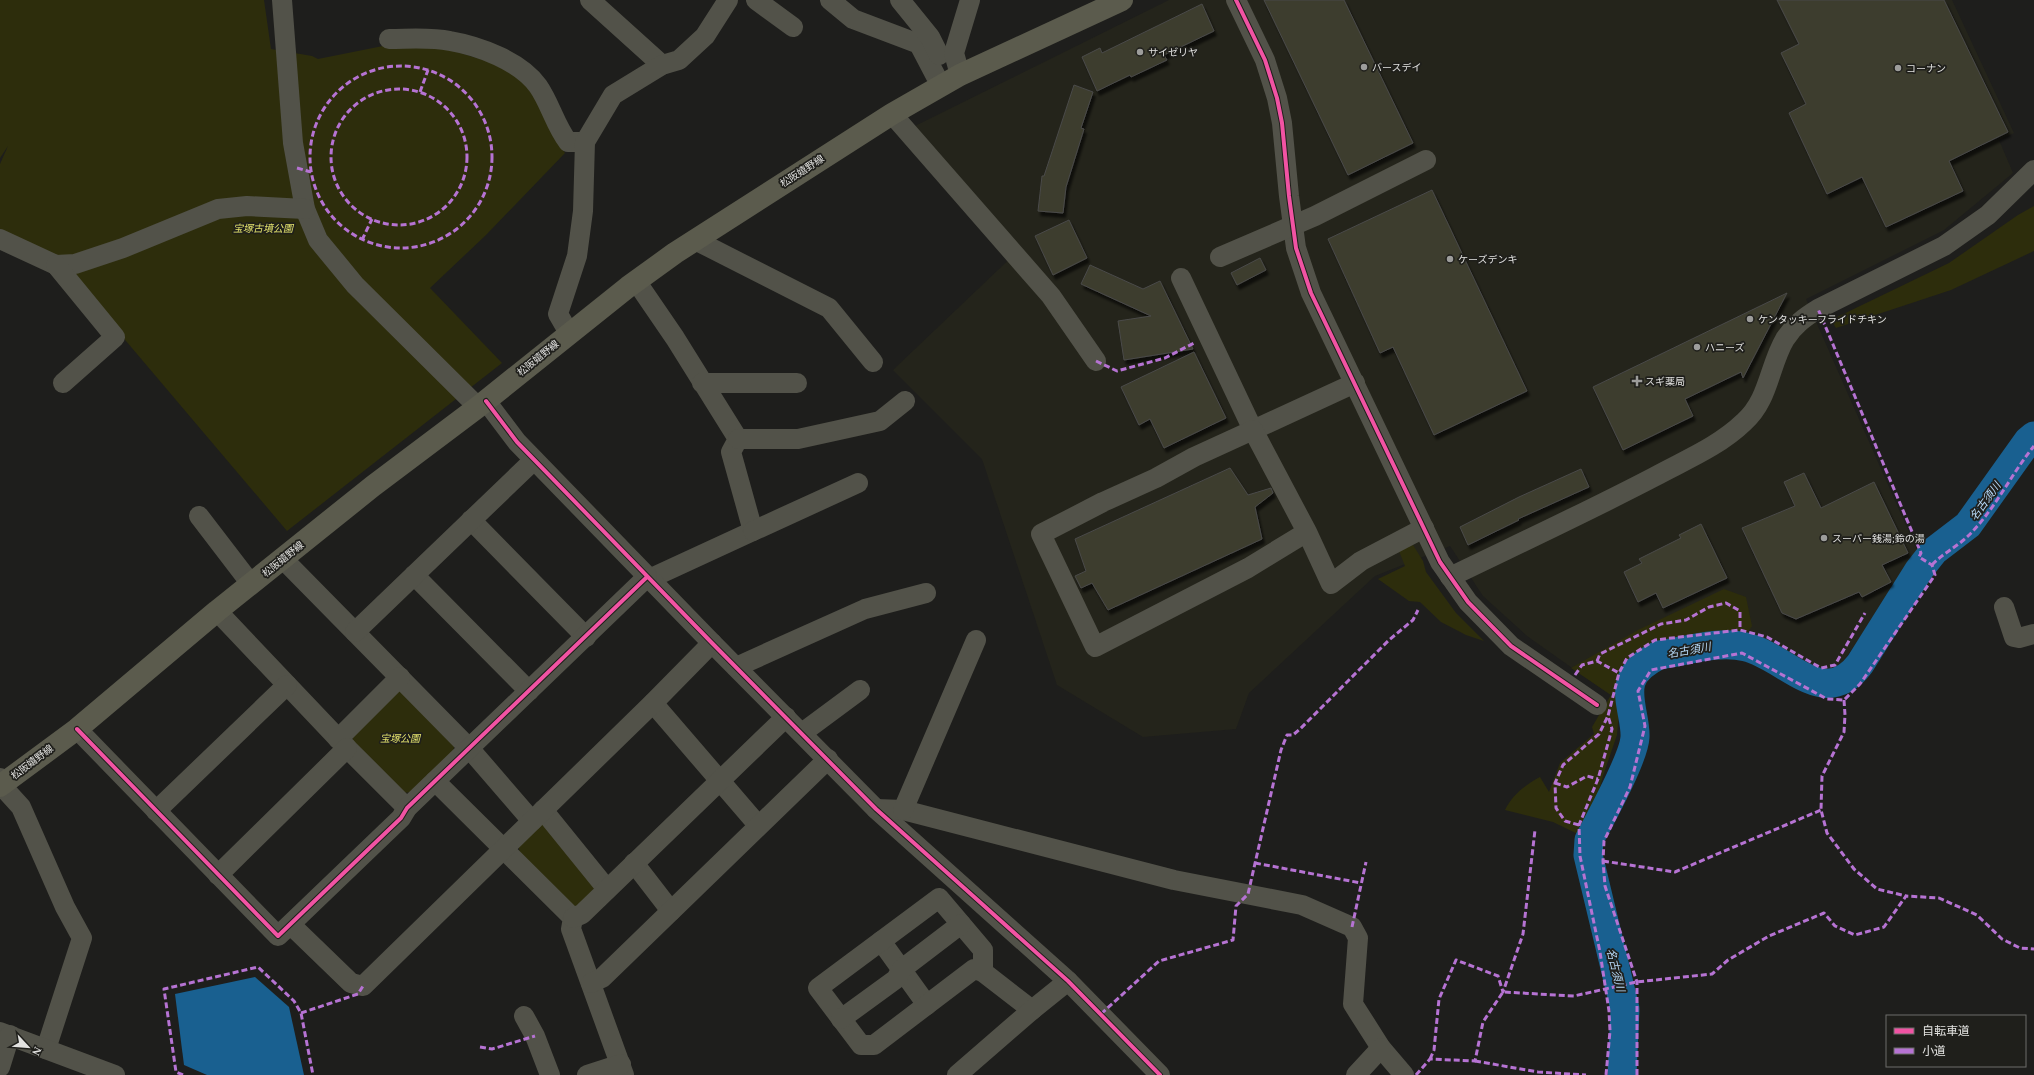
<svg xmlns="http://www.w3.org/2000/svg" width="2034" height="1075" viewBox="0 0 2034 1075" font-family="'Times New Roman','Noto Sans JP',serif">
	<defs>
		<filter id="shadow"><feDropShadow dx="2.5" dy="4.5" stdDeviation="1" flood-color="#0009"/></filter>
	</defs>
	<rect width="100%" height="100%" fill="#1e1e1c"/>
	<polygon fill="#24241b" points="1169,0 1952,0 2014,133 1999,140 2013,173 1944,230 1806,299 1919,555 1837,670 1825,675 1744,637 1657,644 1631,662 1616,699 1527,636 1483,596 1450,546 1375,576 1249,693 1236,729 1143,737 1057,685 982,459 893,370 1019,250 915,126"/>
	<g fill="#2d2d0c">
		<polygon points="0,0 264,0 271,49 312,56 318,59 383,46 444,48 506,67 531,88 558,143 565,153 486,235 430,288 502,363 287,531 54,256 0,230 0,164 8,146 0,158"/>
		<polygon points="2034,206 2034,251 1951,290 1836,328 1831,320 1949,263 2018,215"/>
		<polygon points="1413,545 1423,561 1426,572 1456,613 1484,641 1466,635 1441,622 1420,602 1409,601 1378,579 1405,566 1399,551"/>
		<path d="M1724,589L1746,597L1752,626L1744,638L1662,643L1631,661L1622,677L1617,735L1603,776L1586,838L1553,822L1505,810C1512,795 1525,785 1540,777L1549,792L1560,763L1594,734L1592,727L1611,695L1571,668L1638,630Z"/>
		<polygon points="397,690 408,693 455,743 453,751 412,792 403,793 352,742 354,732"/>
		<polygon points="539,824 548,824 598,884 578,907 571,906 520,853 518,845"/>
	</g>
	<polygon fill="#196090" points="255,977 289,1007 304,1075 207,1075 184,1065 175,994"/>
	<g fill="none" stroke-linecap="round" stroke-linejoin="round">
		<path stroke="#196090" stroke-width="29" d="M1622,1075L1625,1009L1588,855L1589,840C1600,819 1634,758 1635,737C1636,720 1626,699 1631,682C1635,669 1647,661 1659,655C1686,651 1719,640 1746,647C1787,657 1824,712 1860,664L1919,570L1934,551L1968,525L2028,441L2034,436"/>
	</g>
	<g fill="#3c3c2e" stroke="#4a4a49" filter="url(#shadow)">
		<polygon points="1264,0 1344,0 1413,143 1348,175"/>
		<polygon points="1777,0 1944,0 2008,132 1949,161 1963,191 1886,227 1862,177 1827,194 1789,113 1806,104 1781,53 1799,44"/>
		<polygon points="1202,4 1214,31 1164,55 1167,60 1131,77 1130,75 1097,91 1082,57 1100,48 1102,53"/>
		<polygon points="1074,85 1093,92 1081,128 1084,129 1066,187 1063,213 1038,211 1042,176 1044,176"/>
		<polygon points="1432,190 1527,391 1434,435 1393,347 1380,353 1328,239"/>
		<polygon points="1069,220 1087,258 1053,275 1035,236"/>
		<polygon points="1260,258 1266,270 1237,285 1231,273"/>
		<polygon points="1090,265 1143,289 1160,281 1193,349 1124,360 1118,321 1151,316 1081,284"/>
		<polygon points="1787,293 1743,378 1741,372 1685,399 1693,416 1623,450 1593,387"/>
		<polygon points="1194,352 1226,418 1164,448 1150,419 1139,425 1121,387"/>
		<polygon points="1230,468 1248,495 1271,488 1273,493 1255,507 1262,539 1108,610 1092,583 1081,588 1075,576 1086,571 1075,539"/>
		<polygon points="1581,469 1589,487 1518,519 1519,520 1468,545 1460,527 1519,497"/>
		<polygon points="1804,473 1821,508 1874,482 1908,553 1882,565 1891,582 1862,597 1859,592 1796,619 1782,613 1742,528 1795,506 1784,482"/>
		<polygon points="1701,524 1727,578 1663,608 1656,593 1638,602 1624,572 1642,563 1639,559 1681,538 1679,535"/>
	</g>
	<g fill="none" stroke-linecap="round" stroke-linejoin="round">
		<g stroke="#525249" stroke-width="20">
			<polyline points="282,0 293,143 305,209 318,240 355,285 478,407"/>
			<polyline points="590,0 662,65"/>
			<polyline points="756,0 793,27"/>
			<polyline points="830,0 853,19 919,44 941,86"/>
			<polyline points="900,0 930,37 939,55"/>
			<polyline points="1236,0 1265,60 1277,98 1282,123 1289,196 1296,248 1311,293 1440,562 1468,602 1511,646 1597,705"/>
			<path d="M389,39C409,39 430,37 450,41C479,46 520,61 538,86C550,103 555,125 568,142H585"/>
			<polyline points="960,75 954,53 970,0"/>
			<polyline points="892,114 1051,296 1096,361"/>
			<polyline points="0,239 56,265 75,264 123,248 218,209 247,206 305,209"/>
			<polyline points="695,240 829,308 873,362"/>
			<polyline points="1220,257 1315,216 1426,160"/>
			<polyline points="56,265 115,337 63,383"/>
			<polyline points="1181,278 1253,430 1355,383"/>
			<polyline points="636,281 675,338 738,439 731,452 753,531 649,579"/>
			<polyline points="569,333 558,314 577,256 583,211 585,142 613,95 662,65 679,60 705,36 728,0"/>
			<polyline points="702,383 797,383"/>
			<polyline points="486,401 517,442 712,643 876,809 1068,981 1160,1075"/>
			<polyline points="738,439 798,439 880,421 905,401"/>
			<polyline points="199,516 251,584"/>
			<polyline points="471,520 586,637"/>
			<polyline points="753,531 858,483"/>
			<polyline points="1307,532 1253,430 1194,457 1156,478 1103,502 1041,534 1095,647 1248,568 1307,532 1331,584 1361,561 1424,528"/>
			<polyline points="283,559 469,748 532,821"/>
			<polyline points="414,575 529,691"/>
			<path d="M1450,577C1518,544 1587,512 1654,477C1685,460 1718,447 1744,422C1769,400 1769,366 1785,339C1794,325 1805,317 1818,309L1944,246L1988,215L2034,170"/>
			<polyline points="2004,607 2014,637 2019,638 2034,634"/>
			<polyline points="217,611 347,748 407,808"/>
			<polyline points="355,632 534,460"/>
			<polyline points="736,667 865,609 926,593"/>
			<polyline points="653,703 758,825"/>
			<polyline points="77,729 278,936 401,818 407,808 435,781 647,577"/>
			<polyline points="802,733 860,690"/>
			<polyline points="338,739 400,677"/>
			<polyline points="0,778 1,785 21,807 65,907 82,938 46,1049"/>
			<polyline points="435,781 573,918 571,929 624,1075"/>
			<polyline points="876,809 903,810 1174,880 1302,905 1352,927 1358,938 1353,1004 1381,1048 1404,1075"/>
			<polyline points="543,810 607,889"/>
			<polyline points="903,810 976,640"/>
			<polyline points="156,811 287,685"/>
			<polyline points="634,863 671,911"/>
			<polyline points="218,875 347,748"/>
			<polyline points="573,918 582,914 786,717"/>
			<polyline points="291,925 351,983 363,986 653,703 712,643"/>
			<polyline points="881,941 927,1005"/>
			<polyline points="983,972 983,950 939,898 818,988 861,1045 874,1045 974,969 983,972 1032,1010"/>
			<polyline points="591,983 602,978 828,759"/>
			<polyline points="524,1016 535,1036 550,1075"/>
			<polyline points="841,1019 896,979 902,969 961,924"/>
			<polyline points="0,1032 115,1075"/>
			<polyline points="0,1067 10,1035"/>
			<polyline points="587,1075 621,1064"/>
			<polyline points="957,1075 1032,1010 1068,981"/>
			<polyline points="1356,1075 1381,1048"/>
		</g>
		<polyline stroke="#5b5b4d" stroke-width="22" points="0,786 77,729 217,611 373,486 478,407 628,287 675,253 892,114 960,75 1122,0"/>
		<g stroke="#b673d3" stroke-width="3" stroke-dasharray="6 3" stroke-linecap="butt">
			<circle cx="401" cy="157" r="91"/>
			<circle cx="399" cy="157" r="68"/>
			<polyline points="420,92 428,70"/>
			<polyline points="297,168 311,172"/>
			<polyline points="362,240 372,219"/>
			<polyline points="1096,361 1117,371 1165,358 1194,343"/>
			<path d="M1932,565C1943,553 1957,547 1968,536C1995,510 2011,474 2034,446"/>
			<polyline points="1597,661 1600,654 1661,624 1686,620 1709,607 1726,603 1740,611 1740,630"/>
			<polyline points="1575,675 1582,665 1597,661 1619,673"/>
			<polyline points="1844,700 1845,715 1844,732 1822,776 1821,810 1827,833 1854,869 1877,889 1906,896"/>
			<polyline points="1555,783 1567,787 1587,776 1598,779"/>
			<polyline points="1579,825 1565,821 1556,808 1555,783 1563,765 1599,734 1608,716"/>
			<polyline points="1603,861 1675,872 1821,810"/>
			<polyline points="1255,863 1361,883"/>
			<polyline points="1352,927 1366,862"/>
			<polyline points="301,1013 358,994 363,986"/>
			<polyline points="1101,1014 1159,961 1233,940 1236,906 1248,894 1281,750 1287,735 1293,735 1300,729 1389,640 1413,620 1418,610"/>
			<polyline points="480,1047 492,1049 535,1036"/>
			<polyline points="1430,1059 1434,1050 1439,999 1456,960 1498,976 1503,992 1523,934 1535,830"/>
			<polyline points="1475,1061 1538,1072 1586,1075"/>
			<polyline points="183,1075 176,1072 164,989 258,967 294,1001 301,1013 313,1075"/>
			<polyline points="1416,1075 1430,1059 1475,1061 1483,1022 1503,992 1574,996 1636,982 1712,974 1728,960 1769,936 1824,913 1835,926 1855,935 1884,927 1906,896 1939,898 1977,915 2002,939 2020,948 2034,949"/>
			<polyline points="1606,1075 1610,1031 1609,1011 1600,952 1580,856 1579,825 1598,779 1612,729 1608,716 1619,673 1627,658 1655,640 1740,630 1767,637 1821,668 1835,665 1865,613"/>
			<polyline points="1637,1075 1637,982 1605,886 1603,861 1604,841 1630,787 1645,726 1638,691 1651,670 1742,653 1827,699 1844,700 1860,684 1935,575 1932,565 1919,557 1921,553 1818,309"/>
		</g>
		<g stroke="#1f1f1b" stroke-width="6">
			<g id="cycleway">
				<polyline points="1236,0 1265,60 1277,98 1282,123 1289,196 1296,248 1311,293 1440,562 1468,602 1511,646 1597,705"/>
				<polyline points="486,401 517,442 712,643 876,809 1068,981 1160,1075"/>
				<polyline points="77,729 278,936 401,818 407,808 435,781 647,577"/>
			</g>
		</g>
		<use href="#cycleway" stroke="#f153a3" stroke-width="4"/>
	</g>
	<g fill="#9d9d9b" stroke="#1f1f1b" stroke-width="1.5">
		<circle cx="1140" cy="52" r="4"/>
		<circle cx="1364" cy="67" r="4"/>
		<circle cx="1898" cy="68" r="4"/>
		<circle cx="1450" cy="259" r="4"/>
		<circle cx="1750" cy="319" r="4"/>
		<circle cx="1697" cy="347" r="4"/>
		<path d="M1635 375h4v4h4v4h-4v4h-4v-4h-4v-4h4z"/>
		<circle cx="1824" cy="538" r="4"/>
	</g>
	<g text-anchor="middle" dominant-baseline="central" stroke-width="3.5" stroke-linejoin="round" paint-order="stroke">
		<g font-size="10" fill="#e2e2e0" stroke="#1f1f1b" text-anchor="start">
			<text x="1148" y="52">サイゼリヤ</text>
			<text x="1372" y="67">バースデイ</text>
			<text x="1906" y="68">コーナン</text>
			<text x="1458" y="259">ケーズデンキ</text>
			<text x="1758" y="319">ケンタッキーフライドチキン</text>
			<text x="1705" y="347">ハニーズ</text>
			<text x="1645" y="381">スギ薬局</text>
			<text x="1832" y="538">スーパー銭湯;鈴の湯</text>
		</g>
		<g font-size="10" fill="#e2e2e0" stroke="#1f1f1b">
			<text transform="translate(802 171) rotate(-33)">松阪嬉野線</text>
			<text transform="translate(538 358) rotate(-39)">松阪嬉野線</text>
			<text transform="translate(283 559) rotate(-39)">松阪嬉野線</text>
			<text transform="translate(32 762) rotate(-37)">松阪嬉野線</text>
		</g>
		<g font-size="10" font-style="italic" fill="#e3e26c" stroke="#1f1f1b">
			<text x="263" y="228">宝塚古墳公園</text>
			<text x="400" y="738">宝塚公園</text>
		</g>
		<g font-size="11" font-style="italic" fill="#b5d8f6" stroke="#1f1f1b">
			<text transform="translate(1985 501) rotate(-54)">名古須川</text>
			<text transform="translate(1689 650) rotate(-10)">名古須川</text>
			<text transform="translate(1616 970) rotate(76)">名古須川</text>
		</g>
	</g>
	<rect x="1886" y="1015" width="140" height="52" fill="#1f1f1b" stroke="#6d6d6a"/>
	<rect x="1894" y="1028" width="20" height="6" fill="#f153a3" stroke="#6d6d6a"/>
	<text x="1922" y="1035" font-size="12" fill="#e2e2e0">自転車道</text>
	<rect x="1894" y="1048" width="20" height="6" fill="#b673d3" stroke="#6d6d6a"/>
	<text x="1922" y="1055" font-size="12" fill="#e2e2e0">小道</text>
	<g transform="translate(28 1047) rotate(116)" stroke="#1f1f1b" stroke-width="3" paint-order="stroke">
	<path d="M0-3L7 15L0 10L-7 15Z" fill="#e2e2e0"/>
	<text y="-6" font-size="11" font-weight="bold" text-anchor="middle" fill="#e2e2e0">N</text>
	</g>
</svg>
